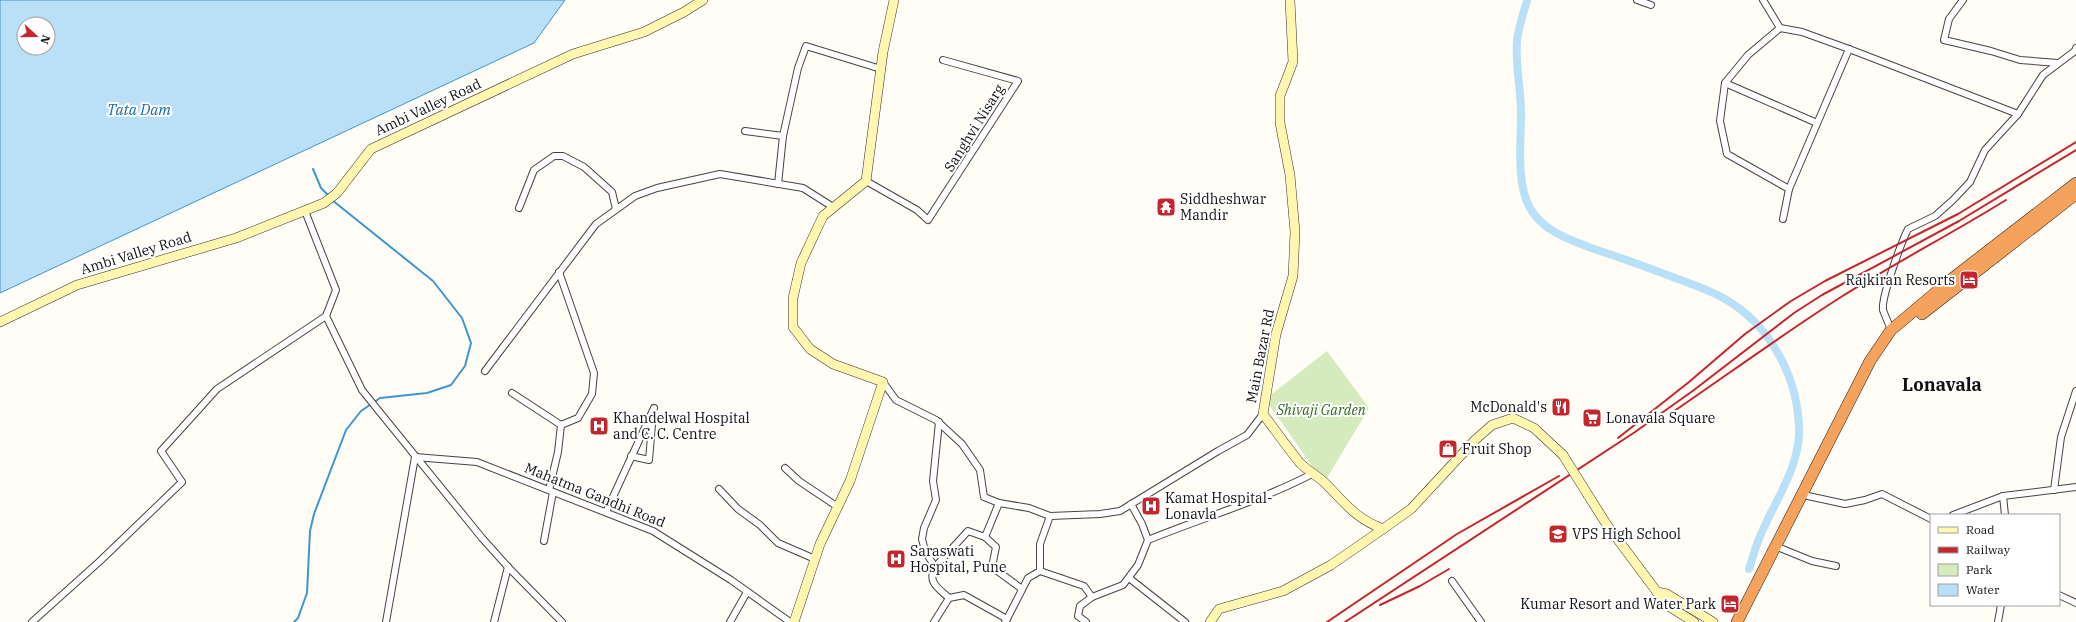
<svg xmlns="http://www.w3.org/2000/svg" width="2076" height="622" viewBox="0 0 2076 622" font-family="'IBM Plex Serif',serif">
	<rect width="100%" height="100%" fill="#fffdf5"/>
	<polygon fill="#d5ebbd" points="1327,351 1369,408 1324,483 1265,399"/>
	<path fill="#b9e0f7" stroke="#3f96cf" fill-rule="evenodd" d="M0,0H565L534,43L0,293ZM24,24H48V48H24Z"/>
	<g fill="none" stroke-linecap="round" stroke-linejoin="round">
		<g stroke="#3f96cf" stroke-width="2">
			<polyline points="313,169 321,188 328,195"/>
			<polyline points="294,622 298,618 307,593 310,531 314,514 346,430 361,411 380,398 427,393 451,385 465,366 471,343 462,318 433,281 332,200"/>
		</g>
		<path stroke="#b9e0f7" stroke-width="8" d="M1527,1C1523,14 1519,26 1517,40C1515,64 1521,89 1521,113C1521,141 1516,184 1530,208C1543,232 1573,241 1597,250C1622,258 1646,267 1670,276C1688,283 1708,289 1725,299C1772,326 1800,381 1799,435C1797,471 1775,501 1761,534C1756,545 1753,557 1749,569"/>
		<g stroke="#444" stroke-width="8">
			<g id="street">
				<polyline points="1637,0 1651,5"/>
				<polyline points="1763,0 1780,28"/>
				<polyline points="1963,0 1949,19 1944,40 1991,51 2020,60 2058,63"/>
				<polyline points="1725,83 1817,123"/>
				<polyline points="745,131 783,136"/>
				<polyline points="866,181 917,210 928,220 1018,81 943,60"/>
				<polyline points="778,184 783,136 798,68 806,46 881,69"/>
				<polyline points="1789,189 1727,154 1720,121 1725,83 1748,55 1780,28 1802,32 1849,49 2018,114"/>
				<polyline points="519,208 534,170 554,156 563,156 584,167 612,192 616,209"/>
				<polyline points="305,211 336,290 326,316 362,390 378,410 482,538 508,567 562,622"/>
				<polyline points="1783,219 1789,189 1849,49"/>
				<path d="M1891,330C1889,324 1885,316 1883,310C1881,297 1902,241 1908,229L1935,216L1953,200L1970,182L1985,150L2018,114L2043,75L2075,51L2076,48"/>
				<polyline points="485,371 596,224 635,196 657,188 720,174 803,188 833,207"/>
				<polyline points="883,382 896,400 936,420 962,444 980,470 984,497 999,503 1029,508 1050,516 1100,514 1120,511 1218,451 1247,435 1263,414"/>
				<polyline points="512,393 561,425"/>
				<polyline points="631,456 649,460 653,413"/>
				<polyline points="785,468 799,481 838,507"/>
				<polyline points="719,489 738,509 760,525 778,543 815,559"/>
				<polyline points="549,490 558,452 561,425 578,418 592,394 594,373 559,272"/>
				<polyline points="2054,490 2061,437 2076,391"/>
				<polyline points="1808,496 1845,504 1865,500 1882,494 1931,519"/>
				<polyline points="2003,496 2005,515"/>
				<polyline points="606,512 654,408"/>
				<polyline points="1953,515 2003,496 2076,487"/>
				<polyline points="1050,516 1040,544 1040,571 1084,586 1092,597 1123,585 1138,565 1148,540 1142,524 1131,504"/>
				<polyline points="985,537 996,547 992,567 1022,589"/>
				<path d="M1148,540C1202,518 1260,501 1312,474"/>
				<polyline points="544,541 553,492"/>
				<polyline points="1780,548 1812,561 1836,566"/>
				<polyline points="935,567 968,531 985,537 999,503"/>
				<polyline points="1129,578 1185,622"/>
				<polyline points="1452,581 1481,622"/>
				<polyline points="2059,595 2076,603"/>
				<polyline points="949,598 964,595 1007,619 1005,622"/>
				<polyline points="1007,619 1028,578 1040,571"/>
				<polyline points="32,622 100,561 182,482 161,451 217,389 326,316"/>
				<polyline points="386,622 415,457 477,462 653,531 731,580 790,622"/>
				<polyline points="494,622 508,567"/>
				<polyline points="730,622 747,592"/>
				<path d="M934,622L949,598C938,588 927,582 935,567L925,551L922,539L924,528L936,500L933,481L939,422"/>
				<polyline points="1086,622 1078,616 1080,606 1092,597"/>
				<polyline points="1998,622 2001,605"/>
			</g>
		</g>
		<g stroke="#333" stroke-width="10">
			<g id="secondary">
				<path d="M1290,0L1293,62L1280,96V123L1290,175L1295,232L1293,276L1276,334L1263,414C1275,430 1287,447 1300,463C1308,471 1318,476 1326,484C1346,504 1355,518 1383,529L1411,509L1475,440L1492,425L1513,418L1534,428L1563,455"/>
				<polyline points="0,322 77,285 236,238 324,203 337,193 371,149 573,54 644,32 684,12 703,0"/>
				<polyline points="1588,495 1607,525 1657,592 1662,602 1694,622"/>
				<polyline points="1657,592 1667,594 1713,622"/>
				<polyline points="794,622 820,544 850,481 883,382 833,364 810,349 793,327 793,298 801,263 823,216 866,181 883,52 894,0"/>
				<polyline points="1210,622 1219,609 1283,591 1331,565 1383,529"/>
			</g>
		</g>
		<g stroke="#222" stroke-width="12">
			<g id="highway">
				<polyline points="1922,314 2076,194"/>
				<polyline points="1737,622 1870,361 1891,330 1953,278 2076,183"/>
			</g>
		</g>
		<use href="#street" stroke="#fff" stroke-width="6"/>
		<use href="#secondary" stroke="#fff6b0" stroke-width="9"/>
		<use href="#highway" stroke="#f5a25d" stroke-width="11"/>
		<g stroke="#c4262e" stroke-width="2">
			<path d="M1670,414C1727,375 1783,334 1841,297C1895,263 1951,234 2006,200"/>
			<polyline points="1618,438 1689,382 1745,334 1791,301 1825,281 1958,214 2076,142"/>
			<polyline points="1380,605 1420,586 1449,569"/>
			<polyline points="1327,622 1457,534 1559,476"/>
			<polyline points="1345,622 1635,432 1694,390 1794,313 1822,295 1959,221 2076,150"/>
		</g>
		<g stroke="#333" stroke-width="10" stroke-linecap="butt">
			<polyline id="secondary-bridge" points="1563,455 1588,495"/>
		</g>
		<use href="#secondary-bridge" stroke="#fff6b0" stroke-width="9"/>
	</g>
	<defs>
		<g id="temple-square" transform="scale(1)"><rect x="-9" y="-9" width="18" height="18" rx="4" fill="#c4262e" stroke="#fff"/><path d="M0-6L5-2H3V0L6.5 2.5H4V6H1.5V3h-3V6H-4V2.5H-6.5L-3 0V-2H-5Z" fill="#fff"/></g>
		<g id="hotel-square" transform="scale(1)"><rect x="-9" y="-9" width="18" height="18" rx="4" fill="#c4262e" stroke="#fff"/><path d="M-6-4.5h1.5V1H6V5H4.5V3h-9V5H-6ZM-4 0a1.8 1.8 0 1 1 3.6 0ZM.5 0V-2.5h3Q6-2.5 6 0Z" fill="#fff"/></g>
		<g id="restaurant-square" transform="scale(1)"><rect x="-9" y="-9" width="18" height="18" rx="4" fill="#c4262e" stroke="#fff"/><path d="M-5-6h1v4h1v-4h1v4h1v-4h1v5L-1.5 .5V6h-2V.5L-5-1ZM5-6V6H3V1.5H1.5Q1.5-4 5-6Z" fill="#fff"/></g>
		<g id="supermarket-square" transform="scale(1)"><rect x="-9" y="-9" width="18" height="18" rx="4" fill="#c4262e" stroke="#fff"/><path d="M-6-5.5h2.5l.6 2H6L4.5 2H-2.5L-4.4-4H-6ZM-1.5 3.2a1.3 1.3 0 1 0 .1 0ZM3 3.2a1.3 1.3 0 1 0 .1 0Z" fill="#fff"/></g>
		<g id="hospital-square" transform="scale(1)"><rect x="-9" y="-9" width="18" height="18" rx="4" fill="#c4262e" stroke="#fff"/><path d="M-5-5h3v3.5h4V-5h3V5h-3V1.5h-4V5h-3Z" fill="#fff"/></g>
		<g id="shop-square" transform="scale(1)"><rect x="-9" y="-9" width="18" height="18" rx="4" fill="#c4262e" stroke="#fff"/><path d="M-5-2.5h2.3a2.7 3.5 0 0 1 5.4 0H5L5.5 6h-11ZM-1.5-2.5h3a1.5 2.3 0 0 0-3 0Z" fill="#fff"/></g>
		<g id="school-square" transform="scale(1)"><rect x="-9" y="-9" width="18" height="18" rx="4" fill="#c4262e" stroke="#fff"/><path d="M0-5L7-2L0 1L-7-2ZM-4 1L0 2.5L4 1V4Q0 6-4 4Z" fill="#fff"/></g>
	</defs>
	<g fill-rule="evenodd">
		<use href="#temple-square" x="1166" y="207"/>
		<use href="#hotel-square" x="1969" y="280"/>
		<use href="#restaurant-square" x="1561" y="407"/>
		<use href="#supermarket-square" x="1592" y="418"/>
		<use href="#hospital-square" x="599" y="426"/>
		<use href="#shop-square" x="1448" y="449"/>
		<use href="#hospital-square" x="1151" y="506"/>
		<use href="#school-square" x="1558" y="534"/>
		<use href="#hospital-square" x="896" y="559"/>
		<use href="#hotel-square" x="1730" y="604"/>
	</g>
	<g text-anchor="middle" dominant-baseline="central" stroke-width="4" stroke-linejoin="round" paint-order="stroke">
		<g font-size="14" fill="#111" stroke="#fff">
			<text transform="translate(428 107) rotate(-25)">Ambi Valley Road</text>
			<text transform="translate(974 128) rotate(-58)">Sanghvi Nisarg</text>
			<text transform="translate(136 253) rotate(-17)">Ambi Valley Road</text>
			<text transform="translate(1260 356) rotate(-79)">Main Bazar Rd</text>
			<text transform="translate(595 495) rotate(22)">Mahatma Gandhi Road</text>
		</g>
		<g font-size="14" fill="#111" stroke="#fff" text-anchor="start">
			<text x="1180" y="199">Siddheshwar<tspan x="1180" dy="16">Mandir</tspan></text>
			<text x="1955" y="280" text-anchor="end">Rajkiran Resorts</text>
			<text x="1547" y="407" text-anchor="end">McDonald's</text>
			<text x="613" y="418">Khandelwal Hospital<tspan x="613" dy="16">and C. C. Centre</tspan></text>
			<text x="1606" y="418">Lonavala Square</text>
			<text x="1462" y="449">Fruit Shop</text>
			<text x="1165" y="498">Kamat Hospital-<tspan x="1165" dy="16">Lonavla</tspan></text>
			<text x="1572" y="534">VPS High School</text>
			<text x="910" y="551">Saraswati<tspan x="910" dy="16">Hospital, Pune</tspan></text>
			<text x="1716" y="604" text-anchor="end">Kumar Resort and Water Park</text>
		</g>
		<g font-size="14" font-style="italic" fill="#2f6b1f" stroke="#fff">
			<text x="1321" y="410">Shivaji Garden</text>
		</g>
		<g font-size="15" font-style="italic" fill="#1768a6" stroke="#fff">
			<text x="139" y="109">Tata Dam</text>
		</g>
		<g font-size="18" font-weight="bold" fill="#111" stroke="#fff">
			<text x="1942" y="384">Lonavala</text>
		</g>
	</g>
	<rect x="1930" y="514" width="130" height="92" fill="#ffffff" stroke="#a0a0a0"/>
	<rect x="1938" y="527" width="20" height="6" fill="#fff6b0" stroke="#a0a0a0"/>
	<text x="1966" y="534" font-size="12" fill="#111111">Road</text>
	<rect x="1938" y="547" width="20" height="6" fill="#c4262e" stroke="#a0a0a0"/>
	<text x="1966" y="554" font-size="12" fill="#111111">Railway</text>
	<rect x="1938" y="564" width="20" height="12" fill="#d5ebbd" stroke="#a0a0a0"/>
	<text x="1966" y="574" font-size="12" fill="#111111">Park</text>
	<rect x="1938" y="584" width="20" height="12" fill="#b9e0f7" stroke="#a0a0a0"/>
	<text x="1966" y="594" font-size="12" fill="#111111">Water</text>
	<g transform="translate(36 36) rotate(111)"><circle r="19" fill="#ffffff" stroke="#a0a0a0"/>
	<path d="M0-3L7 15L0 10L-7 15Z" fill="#c4262e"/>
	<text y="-6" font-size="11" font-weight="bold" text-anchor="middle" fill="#111111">N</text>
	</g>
</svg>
